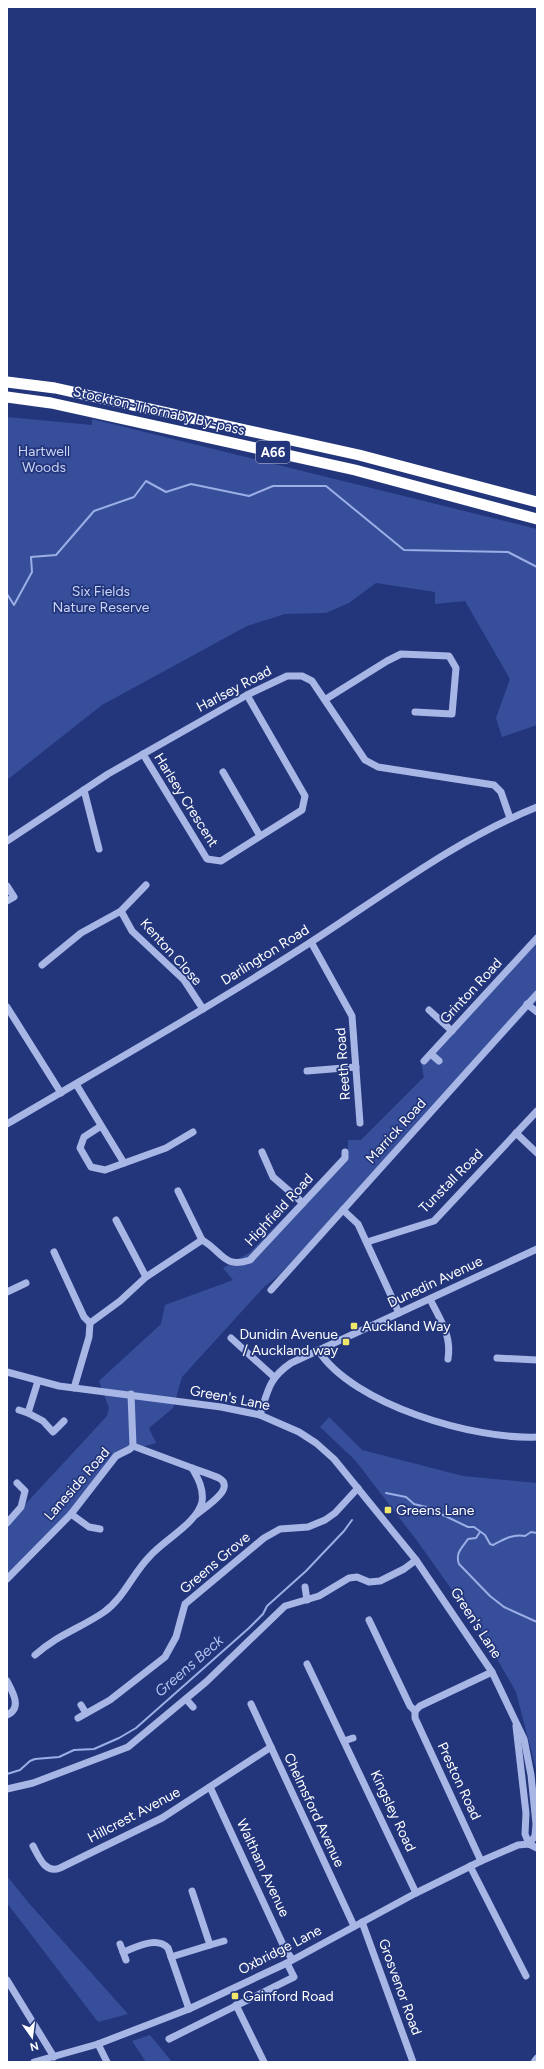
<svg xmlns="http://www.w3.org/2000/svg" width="544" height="2069" viewBox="0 0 544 2069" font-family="Figtree,sans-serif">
	<rect width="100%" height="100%" fill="#23367c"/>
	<g fill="#374e9a">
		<polygon points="7,417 92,425 92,419 537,529 537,725 502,737 496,718 510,679 465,601 435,604 435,592 376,583 349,603 326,613 285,614 247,626 102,705 7,780"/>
		<polygon points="537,935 537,1001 278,1276 264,1287 182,1377 173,1408 149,1428 156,1443 123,1452 123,1454 69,1515 7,1577 7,1524 107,1416 109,1408 99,1381 161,1324 165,1305 233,1280 223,1268 249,1253 348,1153 348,1140 361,1140 424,1077 421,1063"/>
		<polygon points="329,1417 362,1450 463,1476 537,1483 537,1773 516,1692 481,1631 418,1542 355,1460 320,1427"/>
		<polygon points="7,1876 27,1901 128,2014 98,2022 7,1903"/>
		<polygon points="150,2035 172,2062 146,2062 132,2041"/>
	</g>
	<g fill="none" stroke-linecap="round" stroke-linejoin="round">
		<g stroke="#9baee6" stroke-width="2">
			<polyline points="7,594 14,605 32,572 31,557 56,555 94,511 134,497 146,481 166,492 191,484 249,496 273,486 326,486 404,550 508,552 537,567"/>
			<path d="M386,1493L406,1497L414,1504L438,1510L441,1514L468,1527H474L485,1535L490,1544L493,1545C504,1539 512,1534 525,1536L531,1532L537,1533"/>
			<path d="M480,1532L476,1538L468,1539C462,1548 455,1553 459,1564L490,1596L504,1607L537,1622"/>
			<polyline points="7,1774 20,1770 30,1761 35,1759 59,1757 74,1750 94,1749 119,1738 136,1728 249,1628 263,1614 267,1606 306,1571 344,1531 352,1520"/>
		</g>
		<g stroke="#a7b6e5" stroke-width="7">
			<polyline points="326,699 387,661 401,654 449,656 456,668 452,714 415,712"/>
			<polyline points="143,754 207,859 221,861 302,810 305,796 247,695"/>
			<polyline points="223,772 260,836"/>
			<polyline points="84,790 99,849"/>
			<polyline points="7,841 108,774 247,695 287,676 302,676 312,681 365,760 378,767 494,785 501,792 510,818"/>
			<polyline points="7,886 14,897 7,901"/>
			<polyline points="121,911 146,885"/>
			<polyline points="311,942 352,1016 360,1123"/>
			<polyline points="42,965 81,933 121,911 132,931 184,980 203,1009"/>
			<polyline points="527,1004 537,1012"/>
			<polyline points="7,1007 61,1093"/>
			<polyline points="429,1010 452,1031"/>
			<polyline points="431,1054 439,1061"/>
			<polyline points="424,1061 537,938"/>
			<polyline points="307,1071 356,1067"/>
			<polyline points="76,1084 124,1163"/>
			<path d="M7,1124C109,1064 212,1006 311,942C384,895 455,840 537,807"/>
			<polyline points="101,1126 84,1137 80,1148 91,1167 105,1170 166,1148 193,1132"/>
			<polyline points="516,1133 537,1153"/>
			<polyline points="262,1152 273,1177 303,1203"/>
			<polyline points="178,1191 202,1240"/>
			<polyline points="343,1210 358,1224 399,1313"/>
			<polyline points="116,1220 146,1277"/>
			<path d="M202,1240C222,1251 223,1269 250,1260L345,1158V1152"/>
			<polyline points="367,1242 434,1221 537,1111"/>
			<polyline points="54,1252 84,1317 90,1323"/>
			<polyline points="271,1290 537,994"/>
			<polyline points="7,1292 26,1283"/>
			<path d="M430,1299C440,1320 452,1335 448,1359"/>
			<polyline points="231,1338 274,1377"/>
			<path d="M318,1350C353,1405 475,1440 537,1437"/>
			<polyline points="497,1358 537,1360"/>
			<polyline points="7,1372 59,1386 221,1407 260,1415 299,1432 316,1443 334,1459 416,1560 492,1672 524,1739 531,1775 536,1824 535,1836 529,1844"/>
			<polyline points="38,1381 28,1413 43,1421 53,1432 64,1421"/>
			<polyline points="74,1388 89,1337 90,1323 120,1301 146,1277 202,1240"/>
			<polyline points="19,1410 28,1413"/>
			<path d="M260,1415C268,1390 269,1378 291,1363L537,1249"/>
			<path d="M192,1468C200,1471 210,1474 219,1478C237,1488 204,1508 197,1514"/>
			<polyline points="71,1514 89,1527 100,1529"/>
			<polyline points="7,1523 21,1507 25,1491 17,1483"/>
			<polyline points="7,1579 71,1514 116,1456 130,1449 133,1446 131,1394"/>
			<polyline points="305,1587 307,1600"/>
			<polyline points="369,1620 410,1706 415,1711 415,1718 481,1861"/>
			<path d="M35,1655C57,1635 81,1628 104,1612C124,1598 133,1573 150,1556C164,1540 197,1523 202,1502C204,1489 198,1478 192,1468L133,1446"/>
			<polyline points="307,1664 416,1893"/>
			<path d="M7,1681C12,1691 23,1708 7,1715"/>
			<polyline points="186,1699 193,1707"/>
			<polyline points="251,1704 354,1926"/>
			<polyline points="81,1705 86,1713"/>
			<polyline points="415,1711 420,1706 492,1672"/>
			<polyline points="78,1718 110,1700 165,1657 176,1637 185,1604 264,1538 280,1529 308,1527 325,1520 335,1513 358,1488"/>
			<polyline points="516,1726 526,1813 525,1834 529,1844"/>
			<polyline points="344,1741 353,1738"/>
			<polyline points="210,1787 285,1949 292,1959"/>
			<polyline points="7,1789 33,1783 128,1747 206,1682 285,1606 319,1596 349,1578 357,1577 369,1582 380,1581 404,1569 416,1560"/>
			<path d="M33,1846C39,1857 45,1874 60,1868L162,1818L271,1747"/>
			<polyline points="470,1866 526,1976"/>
			<polyline points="362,1922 413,2062"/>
			<polyline points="120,1944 126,1960"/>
			<polyline points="210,1945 224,1941"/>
			<path d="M123,1952C137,1947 156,1936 168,1948L189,2009"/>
			<polyline points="171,1957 210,1945 192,1891"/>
			<polyline points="249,1966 285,1949"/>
			<polyline points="7,1980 54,2057"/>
			<polyline points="236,2005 264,2062"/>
			<polyline points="169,2039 294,1977 287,1963"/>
			<polyline points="98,2044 107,2062"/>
			<polyline points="34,2062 98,2044 189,2009 287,1963 416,1893 481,1861 518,1845 529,1844 537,1848"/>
			<polyline points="534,2062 537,2058"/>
		</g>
		<g stroke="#fff" stroke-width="11">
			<polyline points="7,382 55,388 359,455 537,502"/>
			<polyline points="7,397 51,403 355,470 537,519"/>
		</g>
	</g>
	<g fill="#f0e76a" stroke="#23367c" stroke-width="1.5">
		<rect x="350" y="1322" width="8" height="8" rx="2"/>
		<rect x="342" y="1338" width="8" height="8" rx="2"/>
		<rect x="384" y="1506" width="8" height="8" rx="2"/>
		<rect x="231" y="1992" width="8" height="8" rx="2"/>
	</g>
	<g text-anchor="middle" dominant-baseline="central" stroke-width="3.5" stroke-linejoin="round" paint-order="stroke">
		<rect fill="#23367c" stroke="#bdc3d8" stroke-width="1" x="256" y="441" width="34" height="22" rx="3"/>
		<g font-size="13" font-weight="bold" fill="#fff">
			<text x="273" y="452">A66</text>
		</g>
		<g font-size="14" fill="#fff" stroke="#23367c">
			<text transform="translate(159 411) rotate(13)">Stockton-Thornaby By-pass</text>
			<text transform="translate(234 689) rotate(-28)">Harlsey Road</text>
			<text transform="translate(186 800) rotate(58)">Harlsey Crescent</text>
			<text transform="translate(171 952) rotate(48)">Kenton Close</text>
			<text transform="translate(265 955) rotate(-32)">Darlington Road</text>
			<text transform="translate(471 991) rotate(-47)">Grinton Road</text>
			<text transform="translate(343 1064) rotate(-94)">Reeth Road</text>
			<text transform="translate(396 1131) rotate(-48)">Marrick Road</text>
			<text transform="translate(451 1181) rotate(-45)">Tunstall Road</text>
			<text transform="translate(279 1210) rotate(-47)">Highfield Road</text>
			<text transform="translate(435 1282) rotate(-25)">Dunedin Avenue</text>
			<text transform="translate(230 1398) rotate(11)">Green's Lane</text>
			<text transform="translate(77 1484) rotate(-49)">Laneside Road</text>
			<text transform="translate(215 1563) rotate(-40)">Greens Grove</text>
			<text transform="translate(476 1623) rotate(57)">Green's Lane</text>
			<text transform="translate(459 1781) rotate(65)">Preston Road</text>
			<text transform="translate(314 1810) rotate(65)">Chelmsford Avenue</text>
			<text transform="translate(393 1811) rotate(65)">Kingsley Road</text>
			<text transform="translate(134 1815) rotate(-28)">Hillcrest Avenue</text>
			<text transform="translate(263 1868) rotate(65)">Waltham Avenue</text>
			<text transform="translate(280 1950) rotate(-27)">Oxbridge Lane</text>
			<text transform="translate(400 1987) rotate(70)">Grosvenor Road</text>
		</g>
		<g font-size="14" fill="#cad4f4" stroke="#23367c">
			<text x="44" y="451">Hartwell<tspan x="44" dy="16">Woods</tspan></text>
			<text x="101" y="591">Six Fields<tspan x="101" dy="16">Nature Reserve</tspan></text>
		</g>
		<g font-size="14" fill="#fff" stroke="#23367c" text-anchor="start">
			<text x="362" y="1326">Auckland Way</text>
			<text x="338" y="1334" text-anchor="end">Dunidin Avenue<tspan x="338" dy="16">/ Auckland way</tspan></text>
			<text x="396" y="1510">Greens Lane</text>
			<text x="243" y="1996">Gainford Road</text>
		</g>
		<g font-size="15" font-style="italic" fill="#b2c0ed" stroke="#23367c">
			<text transform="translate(189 1666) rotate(-41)">Greens Beck</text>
		</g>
	</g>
	<rect width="544" height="2069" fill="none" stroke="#ffffff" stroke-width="16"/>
	<g transform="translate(32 2037) rotate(166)" stroke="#23367c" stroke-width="3" paint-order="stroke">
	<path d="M0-3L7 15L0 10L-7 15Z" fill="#ffffff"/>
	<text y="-6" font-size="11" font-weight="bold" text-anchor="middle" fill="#ffffff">N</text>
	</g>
</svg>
